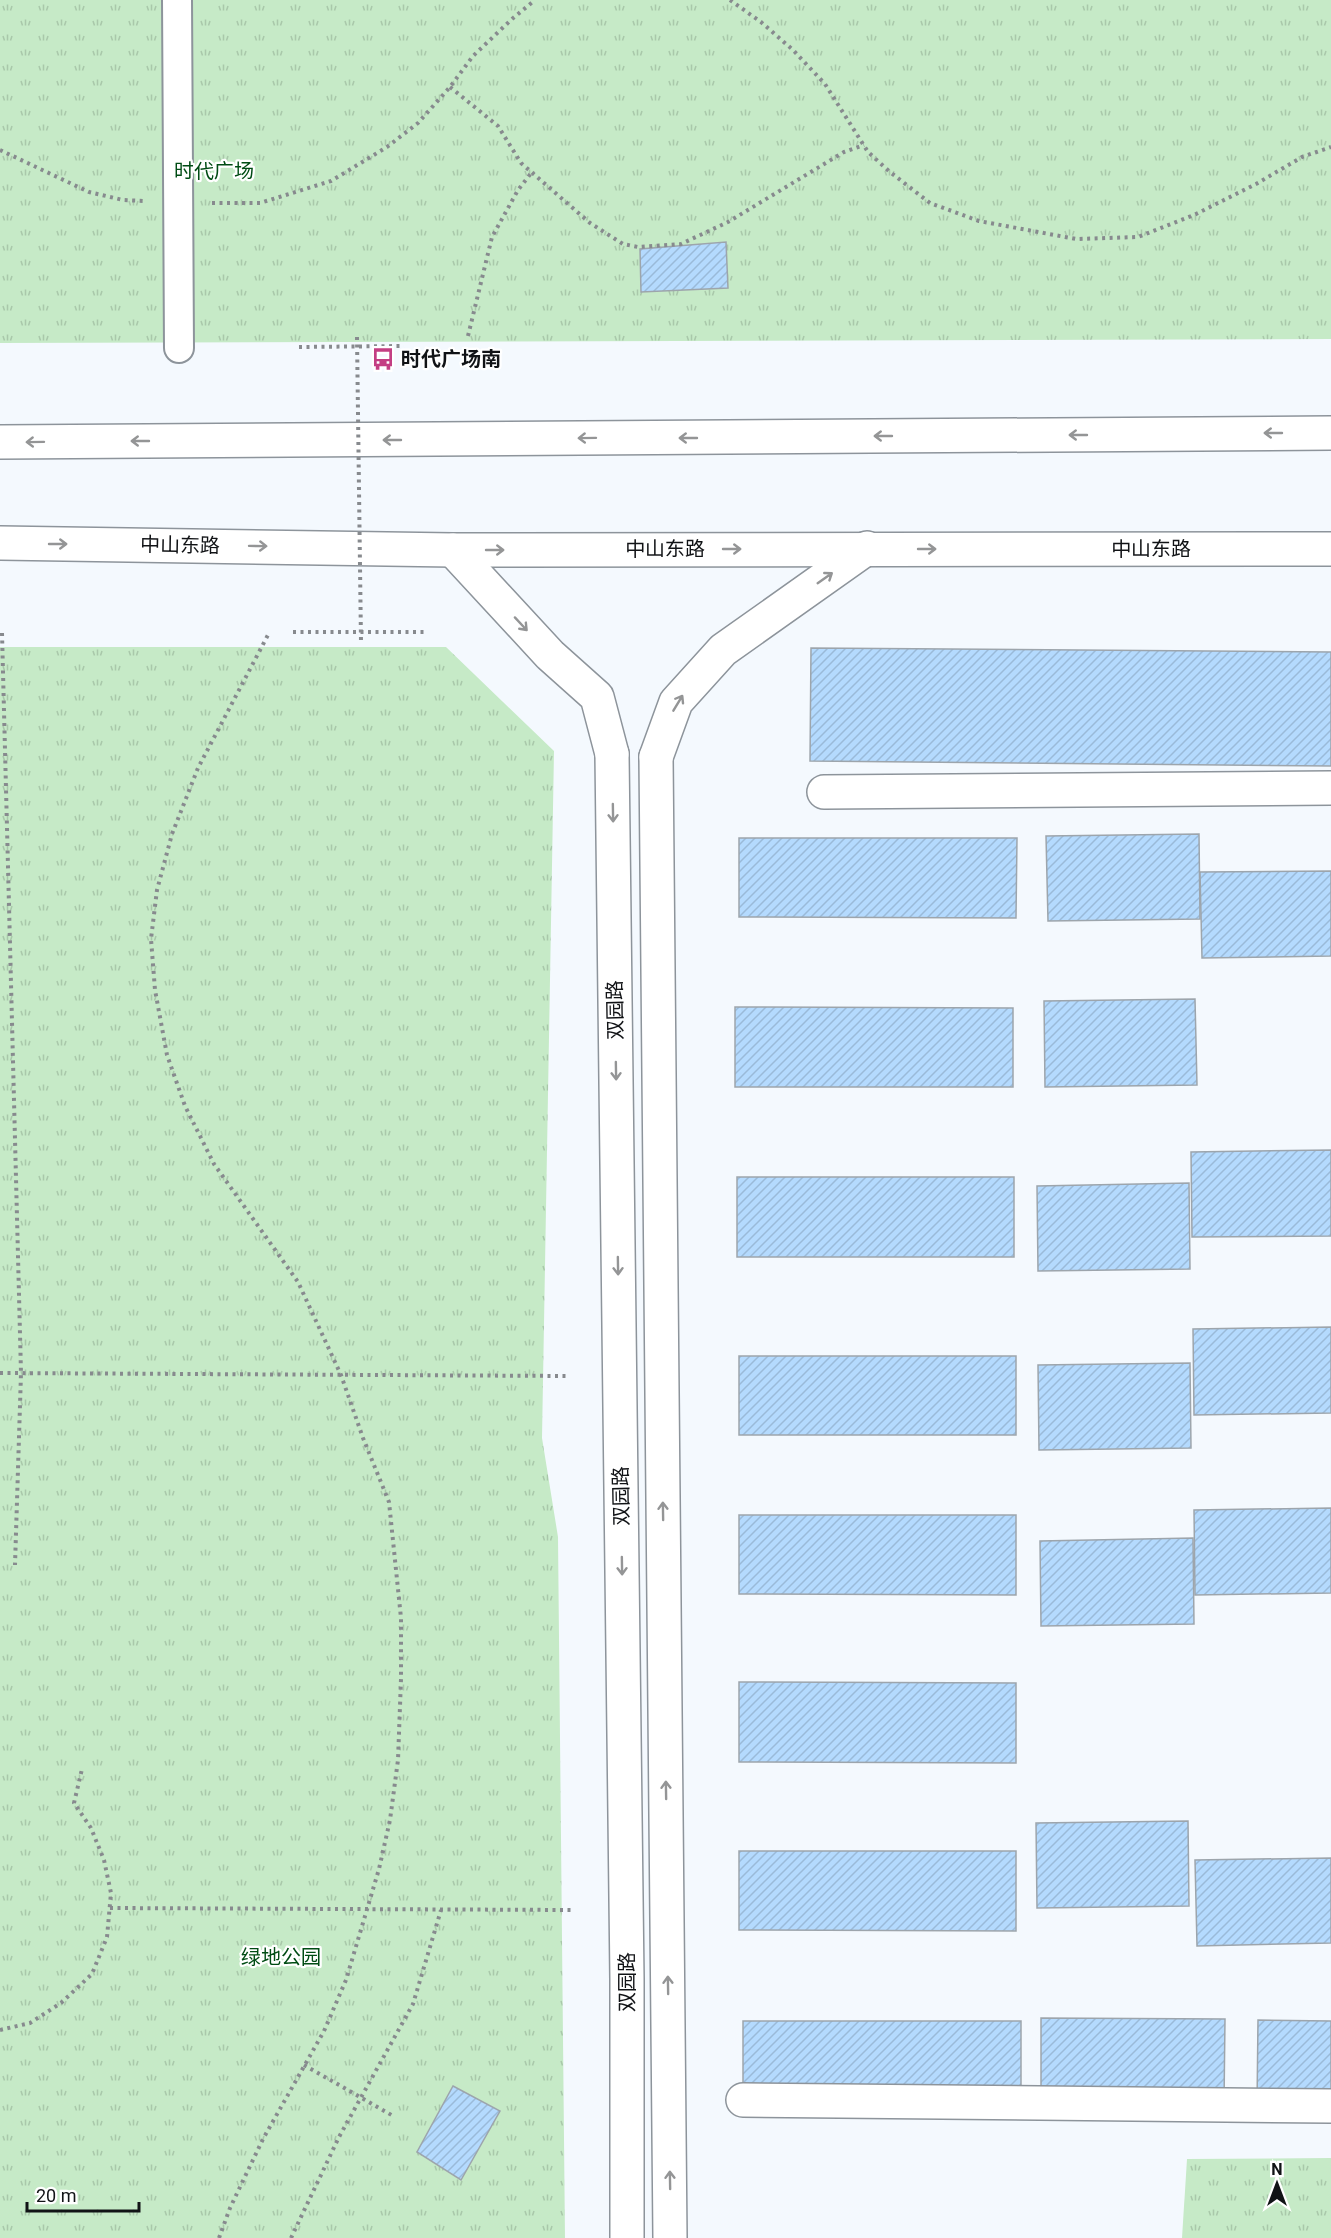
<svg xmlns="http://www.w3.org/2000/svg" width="1331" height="2238" viewBox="0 0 1331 2238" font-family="Roboto,'Noto Sans SC',sans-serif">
	<defs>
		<pattern id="park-tufts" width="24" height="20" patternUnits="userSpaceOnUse" patternTransform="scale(1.5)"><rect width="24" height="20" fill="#c6eac7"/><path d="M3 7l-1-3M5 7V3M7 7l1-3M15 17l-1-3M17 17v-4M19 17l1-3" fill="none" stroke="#a9c8aa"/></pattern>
		<pattern id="building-hatch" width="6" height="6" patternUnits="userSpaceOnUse" patternTransform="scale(1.5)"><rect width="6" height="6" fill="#b4dafe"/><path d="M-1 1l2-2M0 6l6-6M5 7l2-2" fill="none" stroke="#9abad9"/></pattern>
	</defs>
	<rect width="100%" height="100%" fill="#f4f9fe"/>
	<g fill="url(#park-tufts)">
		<polygon points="0,0 1331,0 1331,339 0,343"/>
		<polygon points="0,647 446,647 554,751 542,1438 558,1537 565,2238 0,2238"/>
		<polygon points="1331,2158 1331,2238 1182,2238 1187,2159"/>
	</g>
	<g fill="url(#building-hatch)" stroke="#9da5ac" stroke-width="1.5">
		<polygon points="726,242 728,288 641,292 640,249"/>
		<polygon points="811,648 1331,652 1331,766 810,761"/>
		<polygon points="1199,834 1200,919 1048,921 1046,836"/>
		<polygon points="739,838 1017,838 1016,918 739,917"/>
		<polygon points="1331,871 1331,956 1202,958 1200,872"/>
		<polygon points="1195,999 1197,1085 1045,1087 1044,1001"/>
		<polygon points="735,1007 1013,1008 1013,1087 735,1087"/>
		<polygon points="1331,1150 1331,1236 1192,1237 1191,1152"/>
		<rect x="737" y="1177" width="277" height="80"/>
		<polygon points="1189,1183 1190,1269 1038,1271 1037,1186"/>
		<polygon points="1331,1327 1331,1413 1194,1415 1193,1329"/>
		<rect x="739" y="1356" width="277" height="79"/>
		<polygon points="1190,1363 1191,1448 1039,1450 1038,1365"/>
		<polygon points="1331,1508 1331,1593 1195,1595 1194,1510"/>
		<polygon points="739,1515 1016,1515 1016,1595 739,1594"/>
		<polygon points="1193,1538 1194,1624 1041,1626 1040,1541"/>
		<polygon points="739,1682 1016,1683 1016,1763 739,1762"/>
		<polygon points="1188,1821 1189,1906 1037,1908 1036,1823"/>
		<polygon points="739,1851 1016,1851 1016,1931 739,1930"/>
		<polygon points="1331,1858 1331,1943 1197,1946 1195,1860"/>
		<polygon points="1041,2018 1225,2019 1224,2104 1041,2102"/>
		<polygon points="1258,2020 1331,2021 1331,2106 1257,2105"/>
		<polygon points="743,2021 1021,2021 1021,2101 743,2100"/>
		<polygon points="453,2086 500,2111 461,2180 417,2152"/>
	</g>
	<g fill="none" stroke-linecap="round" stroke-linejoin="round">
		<g stroke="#8d949b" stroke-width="32">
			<polyline id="pedestrian" points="177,0 179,348"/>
		</g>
		<g stroke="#8d949b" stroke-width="36">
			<g id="minor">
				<polyline points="824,792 1331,788"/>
				<polyline points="743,2100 1331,2106"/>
			</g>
		</g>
		<g stroke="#8d949b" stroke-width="36">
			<g id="secondary">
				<polyline points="612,754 627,1979 627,2238"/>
				<polyline points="656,757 670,2238"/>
			</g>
		</g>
		<g stroke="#8d949b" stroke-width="36">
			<g id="primary">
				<polyline points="0,442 1331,433"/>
				<polyline points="0,543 453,550 1331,549"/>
				<polyline points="453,550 550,655 597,697 612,754"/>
				<polyline points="656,757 676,702 723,650 867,548"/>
			</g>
		</g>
		<g stroke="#878a8e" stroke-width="4" stroke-dasharray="3 4.5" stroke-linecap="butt">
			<polyline points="730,0 761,22 793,50 825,84 868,152 890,172 930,203 979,221 1076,239 1138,237 1194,215 1256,184 1302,157 1331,147"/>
			<polyline points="450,87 498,126 521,163 590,223 623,244 638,247 681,244 728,222 844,152 864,145"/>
			<polyline points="0,150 89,192 123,200 145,201"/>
			<polyline points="212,203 260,203 331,181 387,147 418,123 450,87 473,56 512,19 535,0"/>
			<polyline points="468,336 492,237 518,190 532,172"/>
			<polyline points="299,347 404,346"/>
			<polyline points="293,632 428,632"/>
			<polyline points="2,633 21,1373 15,1565"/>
			<polyline points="0,1373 567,1376"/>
			<polyline points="110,1908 572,1910"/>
			<polyline points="0,2030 30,2023 61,2003 92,1974 107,1937 111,1893 104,1860 91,1828 74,1803 82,1769"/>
			<polyline points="304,2065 395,2117"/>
			<polyline points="219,2238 230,2208 263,2139 324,2031 346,1980 379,1869 390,1820 398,1760 401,1679 401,1618 389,1502 363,1438 341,1375 298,1282 214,1164 185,1106 167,1055 155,990 151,939 157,890 172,834 198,768 269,633"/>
			<polyline points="291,2238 339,2137 413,2004 441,1910"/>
		</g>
		<use href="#pedestrian" stroke="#fff" stroke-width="28"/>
		<use href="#minor" stroke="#fff" stroke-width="33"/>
		<use href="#secondary" stroke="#fff" stroke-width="33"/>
		<use href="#primary" stroke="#fff" stroke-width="33"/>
		<polyline stroke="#878a8e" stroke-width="4" stroke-dasharray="3 4.5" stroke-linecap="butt" points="357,337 361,642"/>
	</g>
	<defs><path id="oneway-shaft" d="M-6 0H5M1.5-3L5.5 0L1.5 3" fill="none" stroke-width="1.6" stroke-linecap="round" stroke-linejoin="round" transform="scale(1.5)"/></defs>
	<g stroke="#949596">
		<use href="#oneway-shaft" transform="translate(1273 433) rotate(180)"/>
		<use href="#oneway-shaft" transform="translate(1078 435) rotate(180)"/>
		<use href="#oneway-shaft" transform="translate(883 436) rotate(180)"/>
		<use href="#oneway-shaft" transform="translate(587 438) rotate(179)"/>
		<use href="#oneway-shaft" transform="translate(688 438) rotate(180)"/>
		<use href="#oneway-shaft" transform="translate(392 440) rotate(180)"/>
		<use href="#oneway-shaft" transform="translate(140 441) rotate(180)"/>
		<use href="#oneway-shaft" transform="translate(35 442) rotate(179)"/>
		<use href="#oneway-shaft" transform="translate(58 544)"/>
		<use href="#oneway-shaft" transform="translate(258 546) rotate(1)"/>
		<use href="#oneway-shaft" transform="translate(732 549)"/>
		<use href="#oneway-shaft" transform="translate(927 549)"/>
		<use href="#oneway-shaft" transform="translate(495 550)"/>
		<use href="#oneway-shaft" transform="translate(825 578) rotate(-35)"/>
		<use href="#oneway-shaft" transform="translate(521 624) rotate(47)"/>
		<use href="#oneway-shaft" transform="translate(678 703) rotate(-59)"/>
		<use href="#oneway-shaft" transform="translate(613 813) rotate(89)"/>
		<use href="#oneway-shaft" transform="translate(616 1071) rotate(89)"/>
		<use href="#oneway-shaft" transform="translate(618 1266) rotate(89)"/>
		<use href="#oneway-shaft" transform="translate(663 1511) rotate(-91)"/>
		<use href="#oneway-shaft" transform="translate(622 1566) rotate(89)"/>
		<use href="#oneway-shaft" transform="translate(666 1790) rotate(-91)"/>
		<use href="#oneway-shaft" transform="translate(668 1985) rotate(-91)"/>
		<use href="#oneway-shaft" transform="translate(670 2180) rotate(-91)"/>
	</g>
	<defs>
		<g id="bus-bare" transform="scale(1.8)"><path d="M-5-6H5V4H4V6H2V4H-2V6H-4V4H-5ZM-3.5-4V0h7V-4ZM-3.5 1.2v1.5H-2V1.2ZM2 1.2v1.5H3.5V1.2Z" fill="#c33e83" stroke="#fff" stroke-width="2.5" paint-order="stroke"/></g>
	</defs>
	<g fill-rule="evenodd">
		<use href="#bus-bare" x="383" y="359"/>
	</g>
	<g text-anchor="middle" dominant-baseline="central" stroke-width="4.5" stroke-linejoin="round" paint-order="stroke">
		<g font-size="20" fill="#004c14" stroke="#fff">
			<text x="214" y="171">时代广场</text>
			<text x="281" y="1957">绿地公园</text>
		</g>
		<g font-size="20" font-weight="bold" fill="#111316" stroke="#fff" text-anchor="start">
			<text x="401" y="359">时代广场南</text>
		</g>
		<g font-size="20" fill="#111316" stroke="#fff">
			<text transform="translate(180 545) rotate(1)">中山东路</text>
			<text x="665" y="549">中山东路</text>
			<text x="1151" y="549">中山东路</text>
			<text transform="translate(615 1010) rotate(-91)">双园路</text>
			<text transform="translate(621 1496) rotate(-91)">双园路</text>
			<text transform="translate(627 1982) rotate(-90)">双园路</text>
		</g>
	</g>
	<g transform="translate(1277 2184)" stroke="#ffffff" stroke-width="4.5" paint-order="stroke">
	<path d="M0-4.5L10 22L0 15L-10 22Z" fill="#111316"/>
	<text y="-9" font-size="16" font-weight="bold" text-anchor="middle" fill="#111316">N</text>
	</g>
	<path d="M27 2202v9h112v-9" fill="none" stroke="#111316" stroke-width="3"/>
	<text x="36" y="2202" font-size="18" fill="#111316" stroke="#ffffff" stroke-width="4.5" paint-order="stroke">20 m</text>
</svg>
